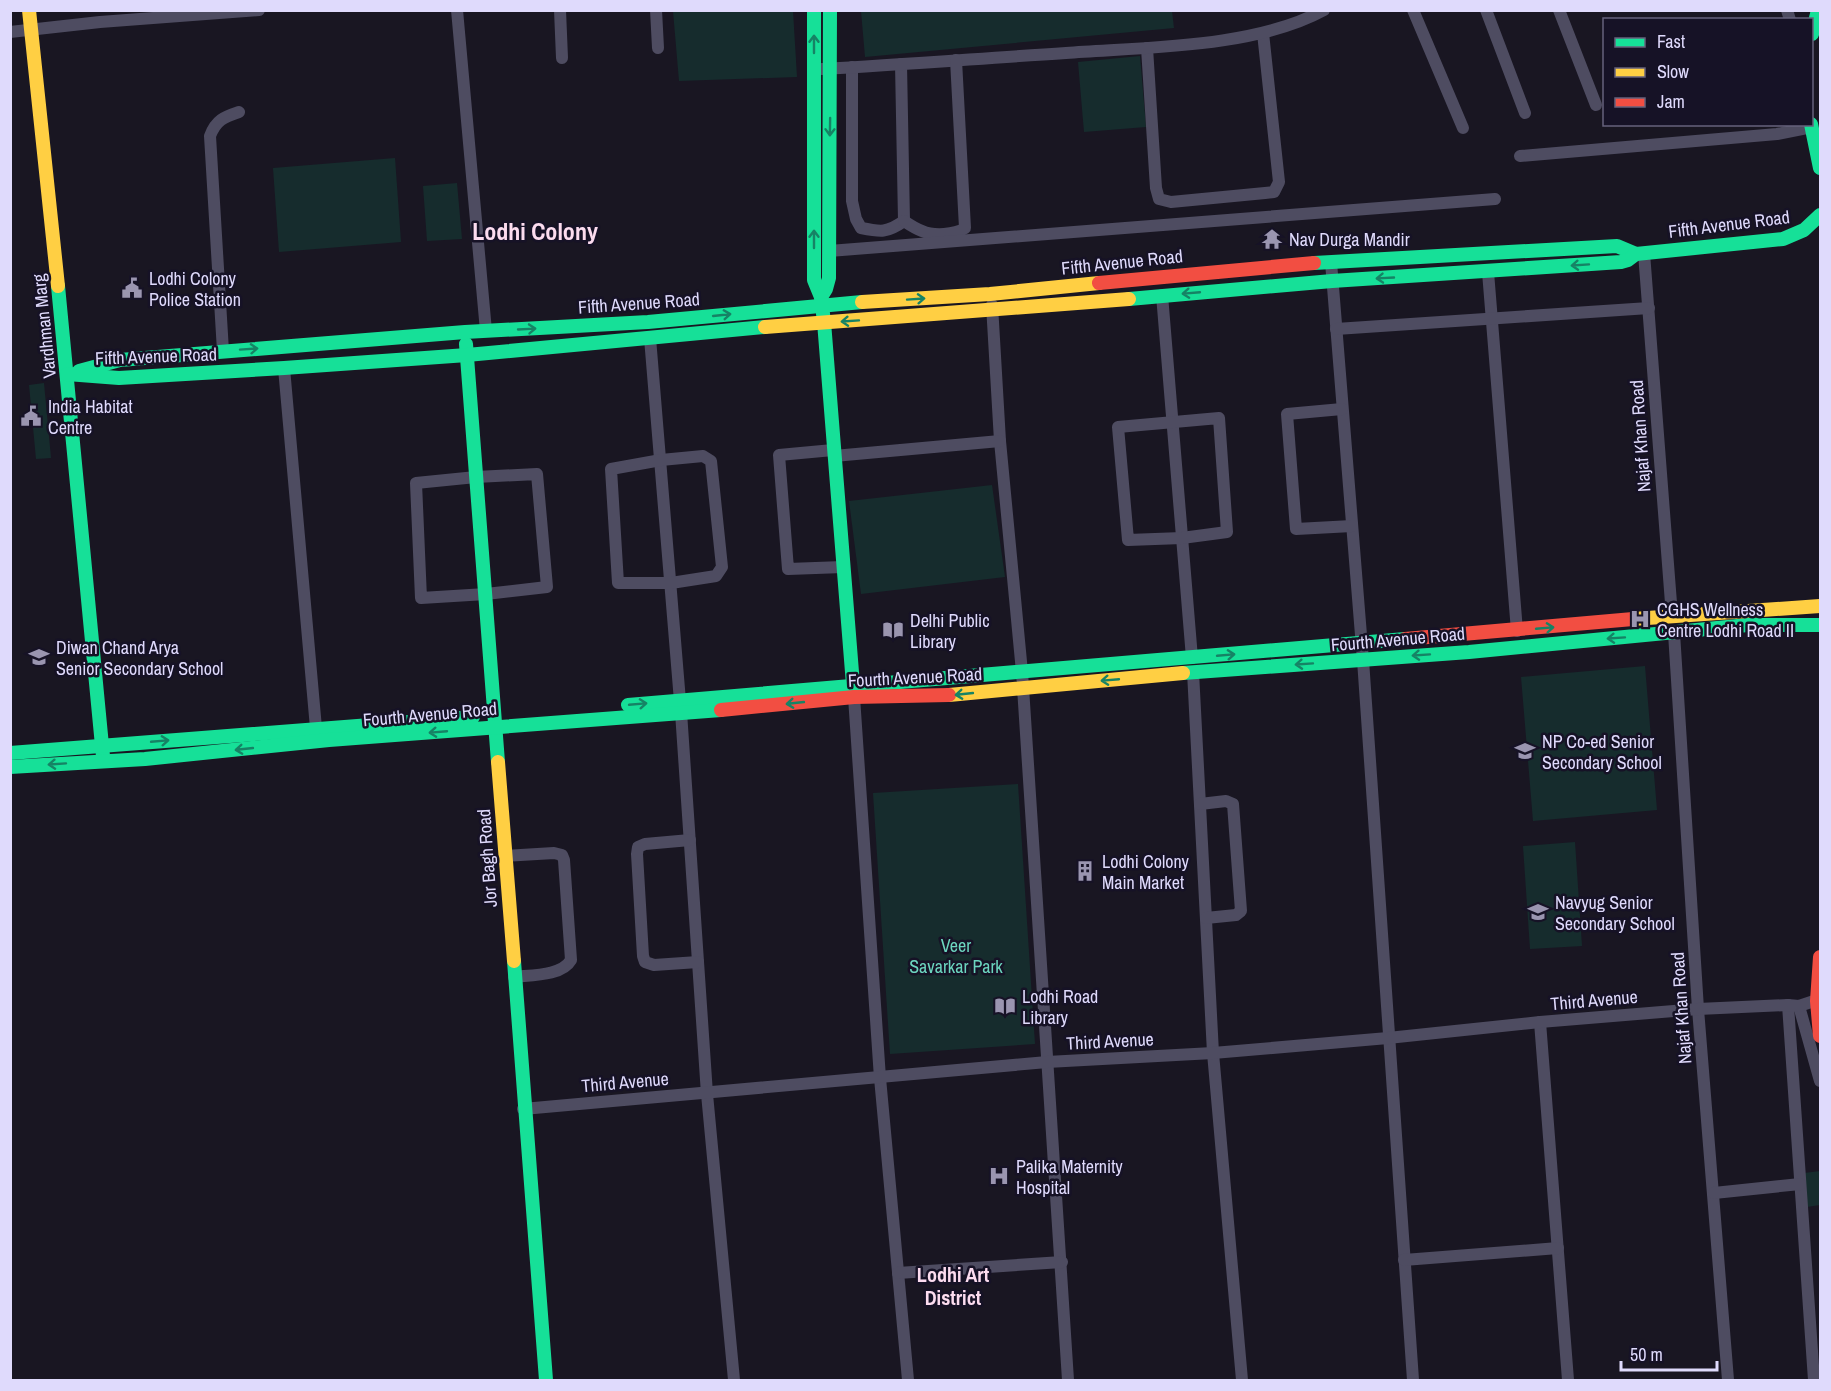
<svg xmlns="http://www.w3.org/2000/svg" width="1831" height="1391" viewBox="0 0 1831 1391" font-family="'Archivo Narrow',sans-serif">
	<rect width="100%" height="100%" fill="#191622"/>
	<g fill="#162c2d">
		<polygon points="673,11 793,11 797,77 679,81"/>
		<polygon points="861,11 1172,11 1174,28 865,57"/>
		<polygon points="1140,56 1146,127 1084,132 1078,62"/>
		<polygon points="395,158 401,242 279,252 273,168"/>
		<polygon points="457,183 462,239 427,241 423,186"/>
		<polygon points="44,383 51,458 36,459 29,385"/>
		<polygon points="992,485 1005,577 861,594 849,501"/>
		<polygon points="1645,666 1657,810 1533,821 1521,677"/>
		<polygon points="1018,784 1035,1044 890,1054 873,793"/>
		<polygon points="1575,842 1582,946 1530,949 1523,846"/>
		<polygon points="1820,1171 1820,1205 1807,1207 1804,1173"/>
	</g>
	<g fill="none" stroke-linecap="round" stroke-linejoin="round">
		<g stroke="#4e4c61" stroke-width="12">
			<polyline points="457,10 486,331"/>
			<polyline points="560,10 562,58"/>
			<polyline points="656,10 658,48"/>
			<polyline points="1413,10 1463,128"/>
			<polyline points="1486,10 1525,113"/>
			<polyline points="1559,10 1596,105"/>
			<polyline points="1787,10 1790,20"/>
			<polyline points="10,32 100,22 259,10"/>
			<polyline points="1147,48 1156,188 1159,199 1171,202 1265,193 1274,192 1279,182 1263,33"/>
			<polyline points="901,64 904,221"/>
			<path d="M852,67V201L856,219L861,228C881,232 887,233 904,221"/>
			<path d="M822,69C903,65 985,58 1066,53C1145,47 1255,48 1324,10"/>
			<polyline points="1520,156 1777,134 1812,127"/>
			<path d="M904,221C910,225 916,229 922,231C933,236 955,235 965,228L956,60"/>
			<polyline points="829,251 1495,199"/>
			<polyline points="1644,253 1672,616"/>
			<polyline points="1331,262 1363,660 1413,1380"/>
			<polyline points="1488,272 1517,631"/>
			<polyline points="1162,295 1192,658"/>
			<polyline points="992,305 1000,441 1022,672 1068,1380"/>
			<polyline points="1336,329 1649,308"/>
			<polyline points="650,338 680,701"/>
			<path d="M223,351L210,136C216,120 224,117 239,112"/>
			<polyline points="284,368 316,728"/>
			<polyline points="1342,409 1287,414 1296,529 1352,526"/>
			<polygon points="1219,418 1227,532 1182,538 1128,540 1118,427"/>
			<polyline points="833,450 779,455 788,569 843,567"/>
			<polygon points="703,456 711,461 722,567 716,576 671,583 618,583 611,469 661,460"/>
			<polyline points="834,456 1000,441"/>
			<polygon points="537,474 547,587 486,594 421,598 416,483 476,477"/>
			<polyline points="1674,633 1698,1009 1728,1380"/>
			<polyline points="1193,672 1213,1053 1242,1380"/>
			<polyline points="854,697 880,1078 908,1380"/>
			<polyline points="681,712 707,1094 734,1380"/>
			<polyline points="1200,804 1226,801 1233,804 1241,911 1236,915 1206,918"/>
			<polyline points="690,840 645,844 638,847 637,854 643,956 645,962 654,965 698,962"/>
			<path d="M505,856L554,853L562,855L564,860L571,960C562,976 531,975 514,977"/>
			<polyline points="1788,1005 1814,1380"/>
			<polyline points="1799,1006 1820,1081"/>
			<polyline points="1540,1022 1568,1380"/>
			<polyline points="523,1109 1047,1062 1213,1053 1388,1038 1540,1022 1698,1009 1788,1005 1799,1006 1820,999"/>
			<polyline points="1714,1193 1800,1184"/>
			<polyline points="1404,1260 1558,1248"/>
			<polyline points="898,1273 1062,1262"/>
		</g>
		<g stroke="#16e098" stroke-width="14">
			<polyline points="814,10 814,280 821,297 824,322 854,697"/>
			<polyline points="1812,34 1818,10"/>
			<polyline points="1811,124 1820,168"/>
			<polyline points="1314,263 1617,246 1636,254"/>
			<polyline points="58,286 103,756"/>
			<polyline points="821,297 826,289 829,278 830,10"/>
			<polyline points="1129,299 1332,281 1621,262 1628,260 1636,254 1783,239 1804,230 1820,215"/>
			<polyline points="466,344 498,762"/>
			<polyline points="79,371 120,360 465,332 648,322 862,302"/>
			<polyline points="67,374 119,378 284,368 467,355 765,327"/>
			<polyline points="1183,673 1469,652 1748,625 1820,625"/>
			<polyline points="628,705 1405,639"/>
			<polyline points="10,753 473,717"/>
			<polyline points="10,767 145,759 329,740 721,710"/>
			<polyline points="514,961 546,1380"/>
		</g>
		<g stroke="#ffcf43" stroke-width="14">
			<polyline points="29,10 58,286"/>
			<polyline points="862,302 990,294 1099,283"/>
			<polyline points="765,327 1129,299"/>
			<polyline points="1633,619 1820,606"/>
			<polyline points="949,695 1183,673"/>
			<polyline points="498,762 514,961"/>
		</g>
		<g stroke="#f24e42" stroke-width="14">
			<polyline points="1099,283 1314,263"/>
			<polyline points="1405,639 1633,619"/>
			<polyline points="721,710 854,697 949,695"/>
			<polyline points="1820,957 1817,1001 1820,1036"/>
		</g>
	</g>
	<defs><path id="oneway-shaft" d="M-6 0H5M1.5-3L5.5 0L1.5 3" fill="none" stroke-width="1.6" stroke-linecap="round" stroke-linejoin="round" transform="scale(1.5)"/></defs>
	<g stroke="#168365">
		<use href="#oneway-shaft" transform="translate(814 44) rotate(-90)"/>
		<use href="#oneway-shaft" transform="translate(830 127) rotate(91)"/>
		<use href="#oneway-shaft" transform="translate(814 239) rotate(-90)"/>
		<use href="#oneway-shaft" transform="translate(1580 265) rotate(176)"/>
		<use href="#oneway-shaft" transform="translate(1385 278) rotate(177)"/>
		<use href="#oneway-shaft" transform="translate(1191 293) rotate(175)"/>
		<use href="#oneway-shaft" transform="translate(916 299) rotate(-4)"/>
		<use href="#oneway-shaft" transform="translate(722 315) rotate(-6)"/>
		<use href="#oneway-shaft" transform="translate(850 321) rotate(176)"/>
		<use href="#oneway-shaft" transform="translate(527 329) rotate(-3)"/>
		<use href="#oneway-shaft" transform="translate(249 349) rotate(-4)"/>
		<use href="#oneway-shaft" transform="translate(1545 628) rotate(-5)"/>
		<use href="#oneway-shaft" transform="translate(1616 638) rotate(176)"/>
		<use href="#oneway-shaft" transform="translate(1226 655) rotate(-5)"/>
		<use href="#oneway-shaft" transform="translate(1421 655) rotate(176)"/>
		<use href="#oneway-shaft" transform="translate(1304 664) rotate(176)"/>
		<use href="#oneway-shaft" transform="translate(1110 680) rotate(175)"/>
		<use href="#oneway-shaft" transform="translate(964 694) rotate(174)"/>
		<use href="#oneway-shaft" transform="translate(795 703) rotate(174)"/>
		<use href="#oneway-shaft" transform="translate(638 704) rotate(-5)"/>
		<use href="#oneway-shaft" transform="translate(438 732) rotate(175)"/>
		<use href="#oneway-shaft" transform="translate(160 741) rotate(-5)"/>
		<use href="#oneway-shaft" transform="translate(244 749) rotate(174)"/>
		<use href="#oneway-shaft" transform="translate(57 764) rotate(176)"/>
	</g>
	<defs>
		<g id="temple-bare" transform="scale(1.62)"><path d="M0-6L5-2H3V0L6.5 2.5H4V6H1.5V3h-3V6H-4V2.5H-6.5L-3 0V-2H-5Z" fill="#9a95b0" stroke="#161226" stroke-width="2.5" paint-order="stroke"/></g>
		<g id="civic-bare" transform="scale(1.62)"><path d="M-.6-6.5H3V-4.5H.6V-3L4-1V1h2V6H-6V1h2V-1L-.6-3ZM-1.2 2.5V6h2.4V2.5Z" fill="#9a95b0" stroke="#161226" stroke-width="2.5" paint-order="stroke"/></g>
		<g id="hospital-bare" transform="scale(1.62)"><path d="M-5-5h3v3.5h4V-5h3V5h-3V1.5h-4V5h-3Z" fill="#9a95b0" stroke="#161226" stroke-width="2.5" paint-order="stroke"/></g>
		<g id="library-bare" transform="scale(1.62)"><path d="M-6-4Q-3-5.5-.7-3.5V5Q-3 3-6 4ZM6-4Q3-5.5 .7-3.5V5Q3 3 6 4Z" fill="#9a95b0" stroke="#161226" stroke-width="2.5" paint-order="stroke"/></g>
		<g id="school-bare" transform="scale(1.62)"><path d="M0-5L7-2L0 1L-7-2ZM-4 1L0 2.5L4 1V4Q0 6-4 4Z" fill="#9a95b0" stroke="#161226" stroke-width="2.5" paint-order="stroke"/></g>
		<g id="building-bare" transform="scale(1.62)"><path d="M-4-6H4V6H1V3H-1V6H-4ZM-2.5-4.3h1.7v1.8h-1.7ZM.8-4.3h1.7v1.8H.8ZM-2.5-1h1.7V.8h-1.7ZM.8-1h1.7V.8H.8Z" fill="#9a95b0" stroke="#161226" stroke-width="2.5" paint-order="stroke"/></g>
	</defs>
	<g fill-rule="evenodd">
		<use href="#temple-bare" x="1272" y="239"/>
		<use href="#civic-bare" x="132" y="288"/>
		<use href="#civic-bare" x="31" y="416"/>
		<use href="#hospital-bare" x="1640" y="619"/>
		<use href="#library-bare" x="893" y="630"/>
		<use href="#school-bare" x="39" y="657"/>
		<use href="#school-bare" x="1525" y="751"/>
		<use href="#building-bare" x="1085" y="871"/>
		<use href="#school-bare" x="1538" y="912"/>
		<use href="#library-bare" x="1005" y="1006"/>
		<use href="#hospital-bare" x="999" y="1176"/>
	</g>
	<g text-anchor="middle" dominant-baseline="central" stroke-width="5" stroke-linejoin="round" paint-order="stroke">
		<g font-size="18" fill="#dfdafc" stroke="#161226">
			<text transform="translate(1729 224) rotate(-7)">Fifth Avenue Road</text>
			<text transform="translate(1122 262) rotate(-6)">Fifth Avenue Road</text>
			<text transform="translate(639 303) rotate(-4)">Fifth Avenue Road</text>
			<text transform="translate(44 326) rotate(-96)">Vardhman Marg</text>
			<text transform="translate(156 356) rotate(-2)">Fifth Avenue Road</text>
			<text transform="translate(1640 436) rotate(-94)">Najaf Khan Road</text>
			<text transform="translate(1398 639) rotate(-5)">Fourth Avenue Road</text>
			<text transform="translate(915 677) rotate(-3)">Fourth Avenue Road</text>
			<text transform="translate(430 714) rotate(-5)">Fourth Avenue Road</text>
			<text transform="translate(487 858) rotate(-94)">Jor Bagh Road</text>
			<text transform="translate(1594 1000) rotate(-5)">Third Avenue</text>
			<text transform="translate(1681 1008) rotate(-94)">Najaf Khan Road</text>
			<text transform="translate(1110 1041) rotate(-3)">Third Avenue</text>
			<text transform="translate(625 1082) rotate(-5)">Third Avenue</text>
		</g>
		<g font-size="18" fill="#dfdafc" stroke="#161226" text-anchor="start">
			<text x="1289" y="239">Nav Durga Mandir</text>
			<text x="149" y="278">Lodhi Colony<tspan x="149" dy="21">Police Station</tspan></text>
			<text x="48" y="406">India Habitat<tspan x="48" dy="21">Centre</tspan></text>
			<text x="1657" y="609">CGHS Wellness<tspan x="1657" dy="21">Centre Lodhi Road II</tspan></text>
			<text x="910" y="620">Delhi Public<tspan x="910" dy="21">Library</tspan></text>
			<text x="56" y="647">Diwan Chand Arya<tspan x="56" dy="21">Senior Secondary School</tspan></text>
			<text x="1542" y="741">NP Co-ed Senior<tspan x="1542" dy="21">Secondary School</tspan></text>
			<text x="1102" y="861">Lodhi Colony<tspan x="1102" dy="21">Main Market</tspan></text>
			<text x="1555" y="902">Navyug Senior<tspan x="1555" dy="21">Secondary School</tspan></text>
			<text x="1022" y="996">Lodhi Road<tspan x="1022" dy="21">Library</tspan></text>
			<text x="1016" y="1166">Palika Maternity<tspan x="1016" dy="21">Hospital</tspan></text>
		</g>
		<g font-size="18" fill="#6cd5bf" stroke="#161226">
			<text x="956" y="945">Veer<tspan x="956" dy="21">Savarkar Park</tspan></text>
		</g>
		<g font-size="20" font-weight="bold" fill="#fcdcef" stroke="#161226">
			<text x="953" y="1274">Lodhi Art<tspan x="953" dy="23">District</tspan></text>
		</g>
		<g font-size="24" font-weight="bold" fill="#fcdcef" stroke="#161226">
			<text x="535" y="231">Lodhi Colony</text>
		</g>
	</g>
	<rect width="1831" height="1391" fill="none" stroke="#dfdafc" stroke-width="24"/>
	<rect x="1603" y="18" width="210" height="108" fill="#161226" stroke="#66627c" stroke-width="1.5"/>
	<rect x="1615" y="38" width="30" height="9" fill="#16e098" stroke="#66627c" stroke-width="1.5"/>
	<text x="1657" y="48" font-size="18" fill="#dfdafc">Fast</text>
	<rect x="1615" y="68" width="30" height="9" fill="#ffcf43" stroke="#66627c" stroke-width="1.5"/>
	<text x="1657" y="78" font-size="18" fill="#dfdafc">Slow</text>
	<rect x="1615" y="98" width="30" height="9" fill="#f24e42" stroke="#66627c" stroke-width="1.5"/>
	<text x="1657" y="108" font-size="18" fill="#dfdafc">Jam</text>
	<path d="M1621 1361v9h96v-9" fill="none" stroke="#dfdafc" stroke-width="3"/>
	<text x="1630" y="1361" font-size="18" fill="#dfdafc" stroke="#161226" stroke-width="4.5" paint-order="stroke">50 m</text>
</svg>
